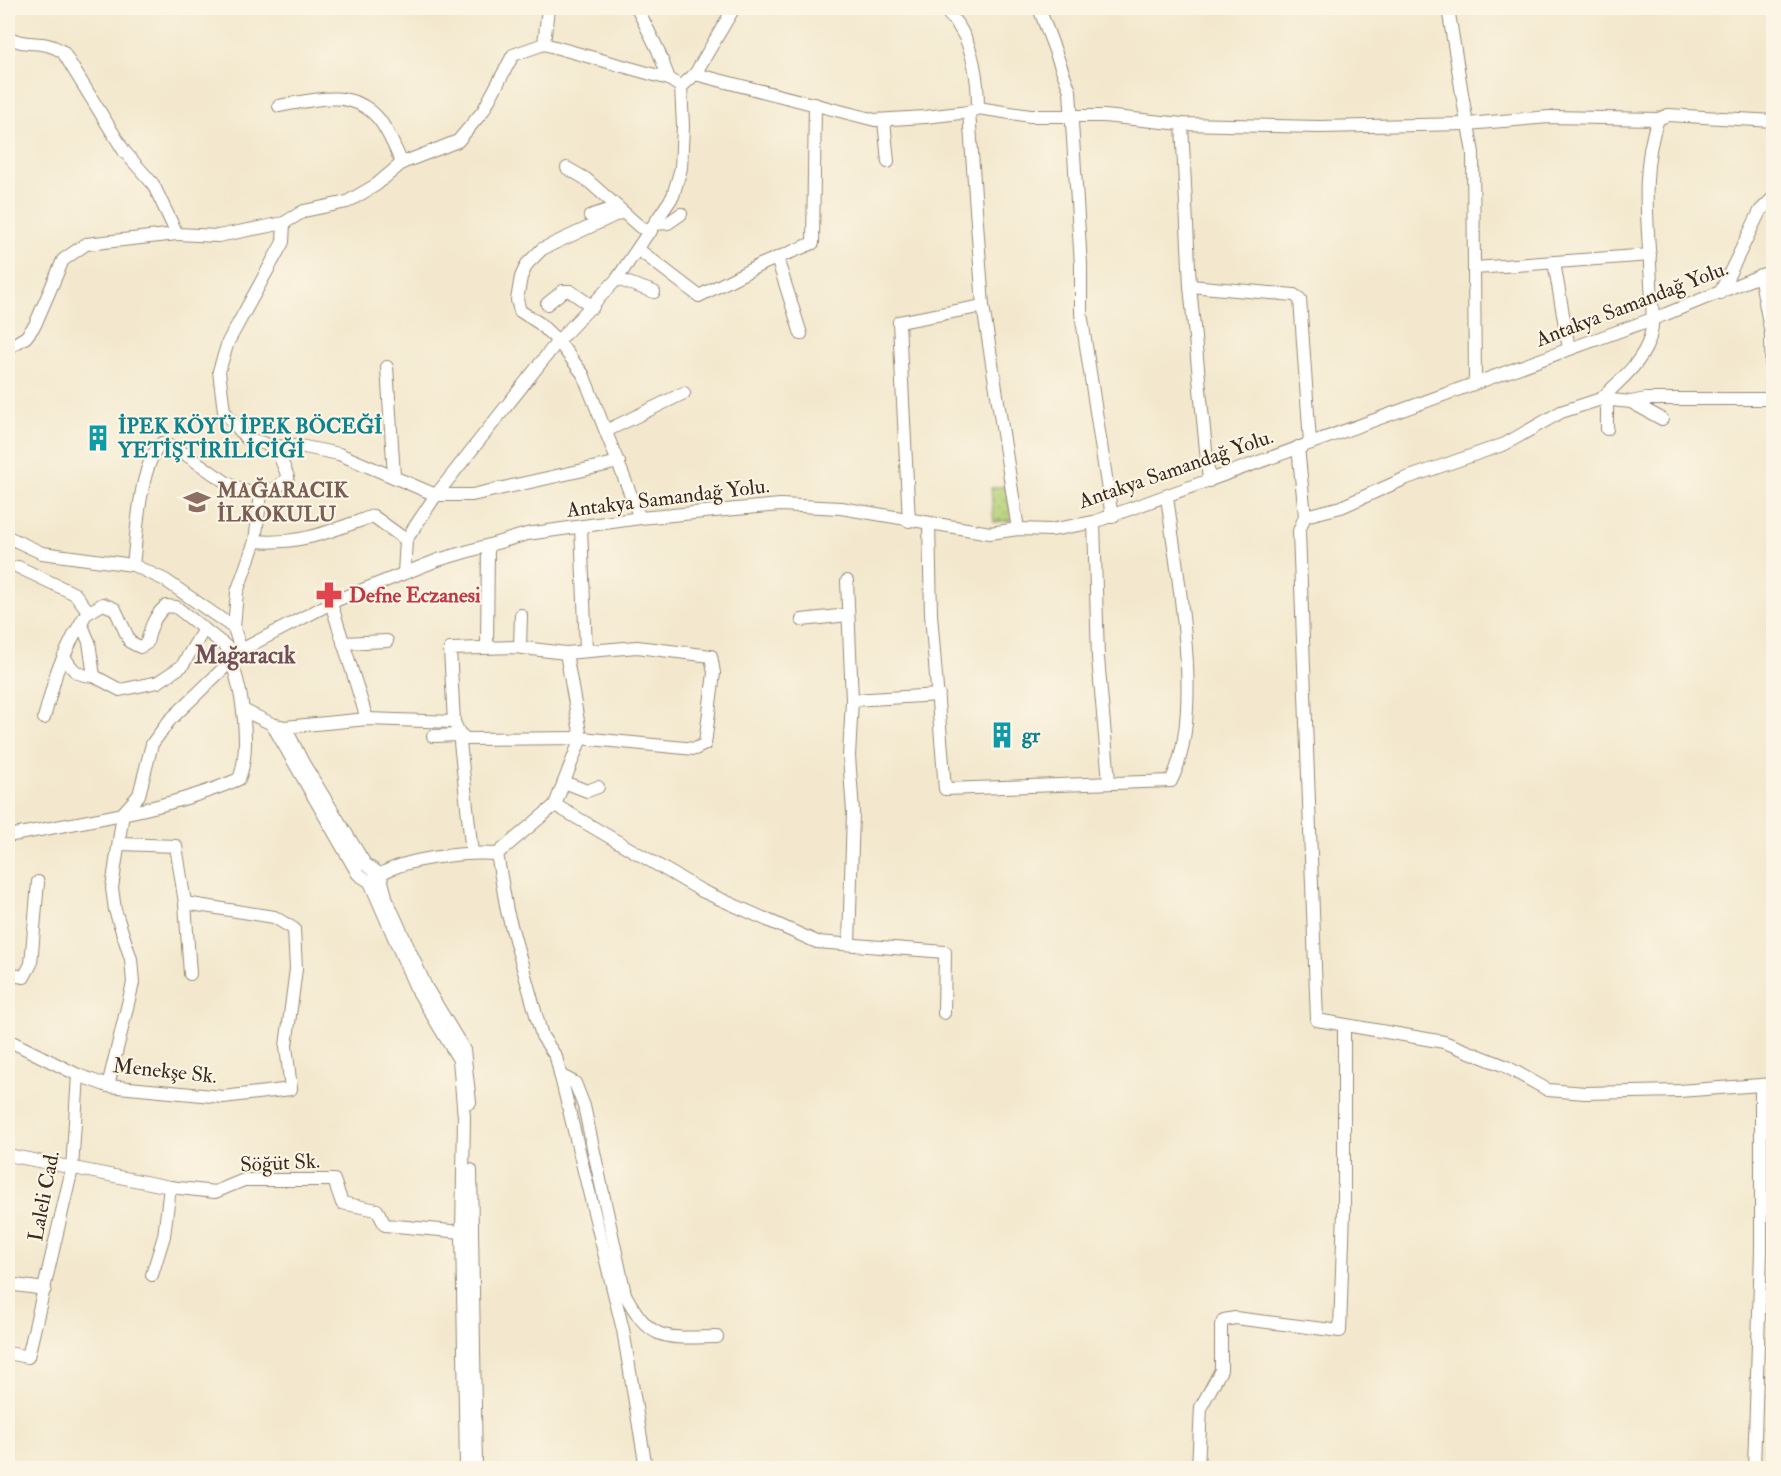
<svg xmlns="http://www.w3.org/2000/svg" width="1781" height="1476" viewBox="0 0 1781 1476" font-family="'IM FELL Double Pica',serif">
	<defs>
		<pattern id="park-dots" width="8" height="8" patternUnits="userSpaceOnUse" patternTransform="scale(1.5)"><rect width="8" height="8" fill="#b4d177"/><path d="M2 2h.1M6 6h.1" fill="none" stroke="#94aa61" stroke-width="1.8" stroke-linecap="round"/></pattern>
	</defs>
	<rect width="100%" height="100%" fill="#fcf5e5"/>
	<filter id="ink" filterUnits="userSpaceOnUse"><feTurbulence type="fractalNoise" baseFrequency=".0167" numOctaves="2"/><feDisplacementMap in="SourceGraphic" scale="12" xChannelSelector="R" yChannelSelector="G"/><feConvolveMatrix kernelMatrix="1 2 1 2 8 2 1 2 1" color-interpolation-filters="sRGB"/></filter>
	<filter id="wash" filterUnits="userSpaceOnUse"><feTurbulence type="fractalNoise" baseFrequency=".008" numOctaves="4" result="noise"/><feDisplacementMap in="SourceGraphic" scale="24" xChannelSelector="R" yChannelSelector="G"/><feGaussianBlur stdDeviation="1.35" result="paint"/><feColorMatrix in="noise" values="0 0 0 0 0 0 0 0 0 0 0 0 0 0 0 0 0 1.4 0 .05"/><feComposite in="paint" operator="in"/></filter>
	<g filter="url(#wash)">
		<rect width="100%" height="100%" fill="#f3e8cd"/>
		<polygon fill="url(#park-dots)" stroke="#787e4a" stroke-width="1.5" points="1008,486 1011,520 994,522 991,488"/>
	</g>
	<g filter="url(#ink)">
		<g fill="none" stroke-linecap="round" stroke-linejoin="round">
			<g stroke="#978976" stroke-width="14">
				<g id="minor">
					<polyline points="637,8 658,50 669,79"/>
					<path d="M943,8C949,15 957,22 961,30C974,52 978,83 978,108"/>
					<polyline points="1039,8 1070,91 1081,265 1081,313 1112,517"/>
					<polyline points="1448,8 1467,124"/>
					<path d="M8,37C26,48 43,38 63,52L124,151L153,184L177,234L218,236L284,223L304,211L347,202L376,185L402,163L458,141L483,111L513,55L544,44L669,79L681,87"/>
					<polyline points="544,44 548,8"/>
					<polyline points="695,74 875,120 925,117 969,112 978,108 1030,116 1104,116 1182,124 1319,127 1467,124 1549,117 1658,119 1668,115 1774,121"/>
					<path d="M279,106C313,100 351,88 377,117C388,129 395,149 402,163"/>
					<polyline points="969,112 983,306 1018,529"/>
					<polyline points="884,120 888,162"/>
					<polyline points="1182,124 1190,286 1209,481"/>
					<polyline points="1468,124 1473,153 1475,382"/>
					<polyline points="567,168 586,179 640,227 651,231"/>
					<polyline points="622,212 542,249 527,264 521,277 517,300 520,311 539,323 558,341 583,374 640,518"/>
					<polyline points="590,216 608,210 614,215"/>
					<polyline points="284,223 283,242 228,342 219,371 224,411 246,438 276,447 295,445 339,454 436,495 472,495 619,462"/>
					<polyline points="655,224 668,223 681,214"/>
					<polyline points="639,250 699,296 760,265 813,243 815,104"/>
					<polyline points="777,258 801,334"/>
					<polyline points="1554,262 1569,349"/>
					<polyline points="1475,268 1650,255"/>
					<polyline points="1766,275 1760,275 1771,334 1772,399"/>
					<polyline points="617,279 654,292"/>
					<polyline points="1190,286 1294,295 1300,299 1310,442"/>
					<polyline points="1720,293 1760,211 1774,197"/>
					<polyline points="547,304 563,291 570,291 593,307"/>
					<polyline points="8,348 26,337 35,325 63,260 86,244 177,234"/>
					<polyline points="387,367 394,476"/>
					<path d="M1601,399C1618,382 1638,367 1648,343C1655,326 1652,303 1651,284C1649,230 1639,172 1658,119"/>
					<polyline points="1607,400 1607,429"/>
					<polyline points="1631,402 1646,399 1774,399"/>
					<polyline points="606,431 684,393"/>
					<polyline points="1298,447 1305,516 1299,531 1317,1020 1444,1042 1505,1066 1548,1090 1585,1093 1679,1091 1774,1084"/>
					<polyline points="1305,516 1341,507 1404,479 1505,444 1561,412 1601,399 1631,402 1662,419"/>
					<polyline points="909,521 899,322 983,306"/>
					<polyline points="1094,522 1098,658 1109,781"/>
					<path d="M929,523L931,614L945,789L1171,781C1206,713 1176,572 1167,496"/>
					<polyline points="581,528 586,650"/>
					<polyline points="8,537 42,553 133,565 165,580 234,628 241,650"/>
					<path d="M255,541C300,545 331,531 373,516L406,540"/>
					<path d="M133,565C137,535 139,463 162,443C203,454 248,524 288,477L276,447"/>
					<polyline points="18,567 75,594 89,612"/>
					<polyline points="404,573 406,540 436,495 558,341 617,279 673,196 681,168 683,126 681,87 695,74 734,8"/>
					<polyline points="847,581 852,700 849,756 853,812 849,944"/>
					<polyline points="331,603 367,719"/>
					<polyline points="802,620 848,615"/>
					<polyline points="81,623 89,642 94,676 120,690 158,682 182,666 204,629"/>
					<polyline points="234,628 237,592 255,541 261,494"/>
					<polyline points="343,643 387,641"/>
					<polyline points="487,646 488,546"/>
					<polyline points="520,647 521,615"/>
					<path d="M64,656C72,670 77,676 94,676"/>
					<polyline points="852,700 939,695"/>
					<polyline points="243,710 272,724 285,727 367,719 454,722 450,649 515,647 566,653 637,647 711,656 714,673 705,744 695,749 581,738 466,739 459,733 454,722"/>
					<path d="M44,718L57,671L74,635L86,614L103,604L115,609L130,642L140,647L147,643C150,628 154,616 166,606L176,607L237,655"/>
					<polyline points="272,724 358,874 370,882 416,988 459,1060 464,1117 462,1232 466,1468"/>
					<polyline points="285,727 303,763 365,864 380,874 387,900 426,987 464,1050 470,1102"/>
					<polyline points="459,733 472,853"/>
					<polyline points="433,736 459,735"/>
					<polyline points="564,782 587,791 598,787"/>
					<polyline points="555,805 702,891 817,942 945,952 944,1013"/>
					<path d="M8,836C83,821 168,810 239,779C251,749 243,691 231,661L241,650L337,600L438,560L527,534L640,518L780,505L841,508L990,533L1018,529L1051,530L1094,522L1666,314L1774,270"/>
					<polyline points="497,854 507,911 542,1036 556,1057 623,1330 646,1468"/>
					<path d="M374,879C398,858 465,852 497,854L555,805L581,738L566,653"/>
					<polyline points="185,903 190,974"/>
					<polyline points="8,974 24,977 31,964 38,882"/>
					<polyline points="8,1040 78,1075 108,1086 223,1097 291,1089 286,1046 296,969 294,929 274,917 185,903 176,846 120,844"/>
					<path d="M560,1075L575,1083L584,1106L625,1294C651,1343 665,1338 717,1337"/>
					<polyline points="108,1086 133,983 131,959 115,910 112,888 123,813 139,795 152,744 169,721 231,661"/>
					<polyline points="8,1155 170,1187 215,1192 244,1180 334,1180 342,1203 377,1210 385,1225 462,1232"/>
					<polyline points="471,1170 476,1468"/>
					<polyline points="152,1275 164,1236 170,1187"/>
					<polyline points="8,1284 45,1289"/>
					<polyline points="8,1353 28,1357 72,1169 78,1075"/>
					<polyline points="1198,1468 1201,1407 1221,1370 1221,1325 1224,1320 1235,1318 1340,1331 1344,1210 1344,1025"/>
					<polyline points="1754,1468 1761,1251 1761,1085"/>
				</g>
			</g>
			<use href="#minor" stroke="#fff" stroke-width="12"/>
		</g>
	</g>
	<defs>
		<g id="building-bare" transform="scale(2.07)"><path d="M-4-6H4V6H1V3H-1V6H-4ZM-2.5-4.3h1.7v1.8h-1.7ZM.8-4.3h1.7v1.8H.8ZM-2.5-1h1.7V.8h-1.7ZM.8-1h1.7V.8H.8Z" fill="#0f9aa8" stroke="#fcf5e5" stroke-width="2.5" paint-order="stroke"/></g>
		<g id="school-bare" transform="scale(2.07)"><path d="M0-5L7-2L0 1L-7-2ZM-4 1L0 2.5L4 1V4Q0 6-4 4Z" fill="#8d6e63" stroke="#fcf5e5" stroke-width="2.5" paint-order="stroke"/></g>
		<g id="pharmacy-bare" transform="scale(2.07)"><path d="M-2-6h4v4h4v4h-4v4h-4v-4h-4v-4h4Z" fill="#e0444e" stroke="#fcf5e5" stroke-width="2.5" paint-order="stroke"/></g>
	</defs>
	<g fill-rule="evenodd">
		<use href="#building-bare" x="98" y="438"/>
		<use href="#school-bare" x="197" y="502"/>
		<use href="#pharmacy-bare" x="329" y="595"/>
		<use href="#building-bare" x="1002" y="735"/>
	</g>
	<g text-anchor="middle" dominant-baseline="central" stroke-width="4.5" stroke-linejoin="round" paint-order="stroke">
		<g font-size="21" fill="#3b2a1e" stroke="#fcf5e5">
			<text transform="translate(1632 304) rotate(-21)">Antakya Samandağ Yolu.</text>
			<text transform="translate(1176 469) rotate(-19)">Antakya Samandağ Yolu.</text>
			<text transform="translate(668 498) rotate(-7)">Antakya Samandağ Yolu.</text>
			<text transform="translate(165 1071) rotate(6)">Menekşe Sk.</text>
			<text transform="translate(280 1163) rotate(-3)">Söğüt Sk.</text>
			<text transform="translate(44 1196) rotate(-79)">Laleli Cad.</text>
		</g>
		<g font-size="21" font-weight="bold" fill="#0d838f" stroke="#fcf5e5" text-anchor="start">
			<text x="118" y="426">İPEK KÖYÜ İPEK BÖCEĞİ<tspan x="118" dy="24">YETİŞTİRİLİCİĞİ</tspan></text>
			<text x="1022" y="735">gr</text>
		</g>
		<g font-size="21" font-weight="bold" fill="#785e54" stroke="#fcf5e5" text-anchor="start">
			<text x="217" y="490">MAĞARACIK<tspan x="217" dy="24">İLKOKULU</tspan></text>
		</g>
		<g font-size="21" font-weight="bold" fill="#be3a42" stroke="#fcf5e5" text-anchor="start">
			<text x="349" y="595">Defne Eczanesi</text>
		</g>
		<g font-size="24" font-weight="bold" fill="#724f56" stroke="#fcf5e5">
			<text x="245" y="655">Mağaracık</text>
		</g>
	</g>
	<rect width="1781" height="1476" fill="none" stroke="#fcf5e5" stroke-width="30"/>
</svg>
